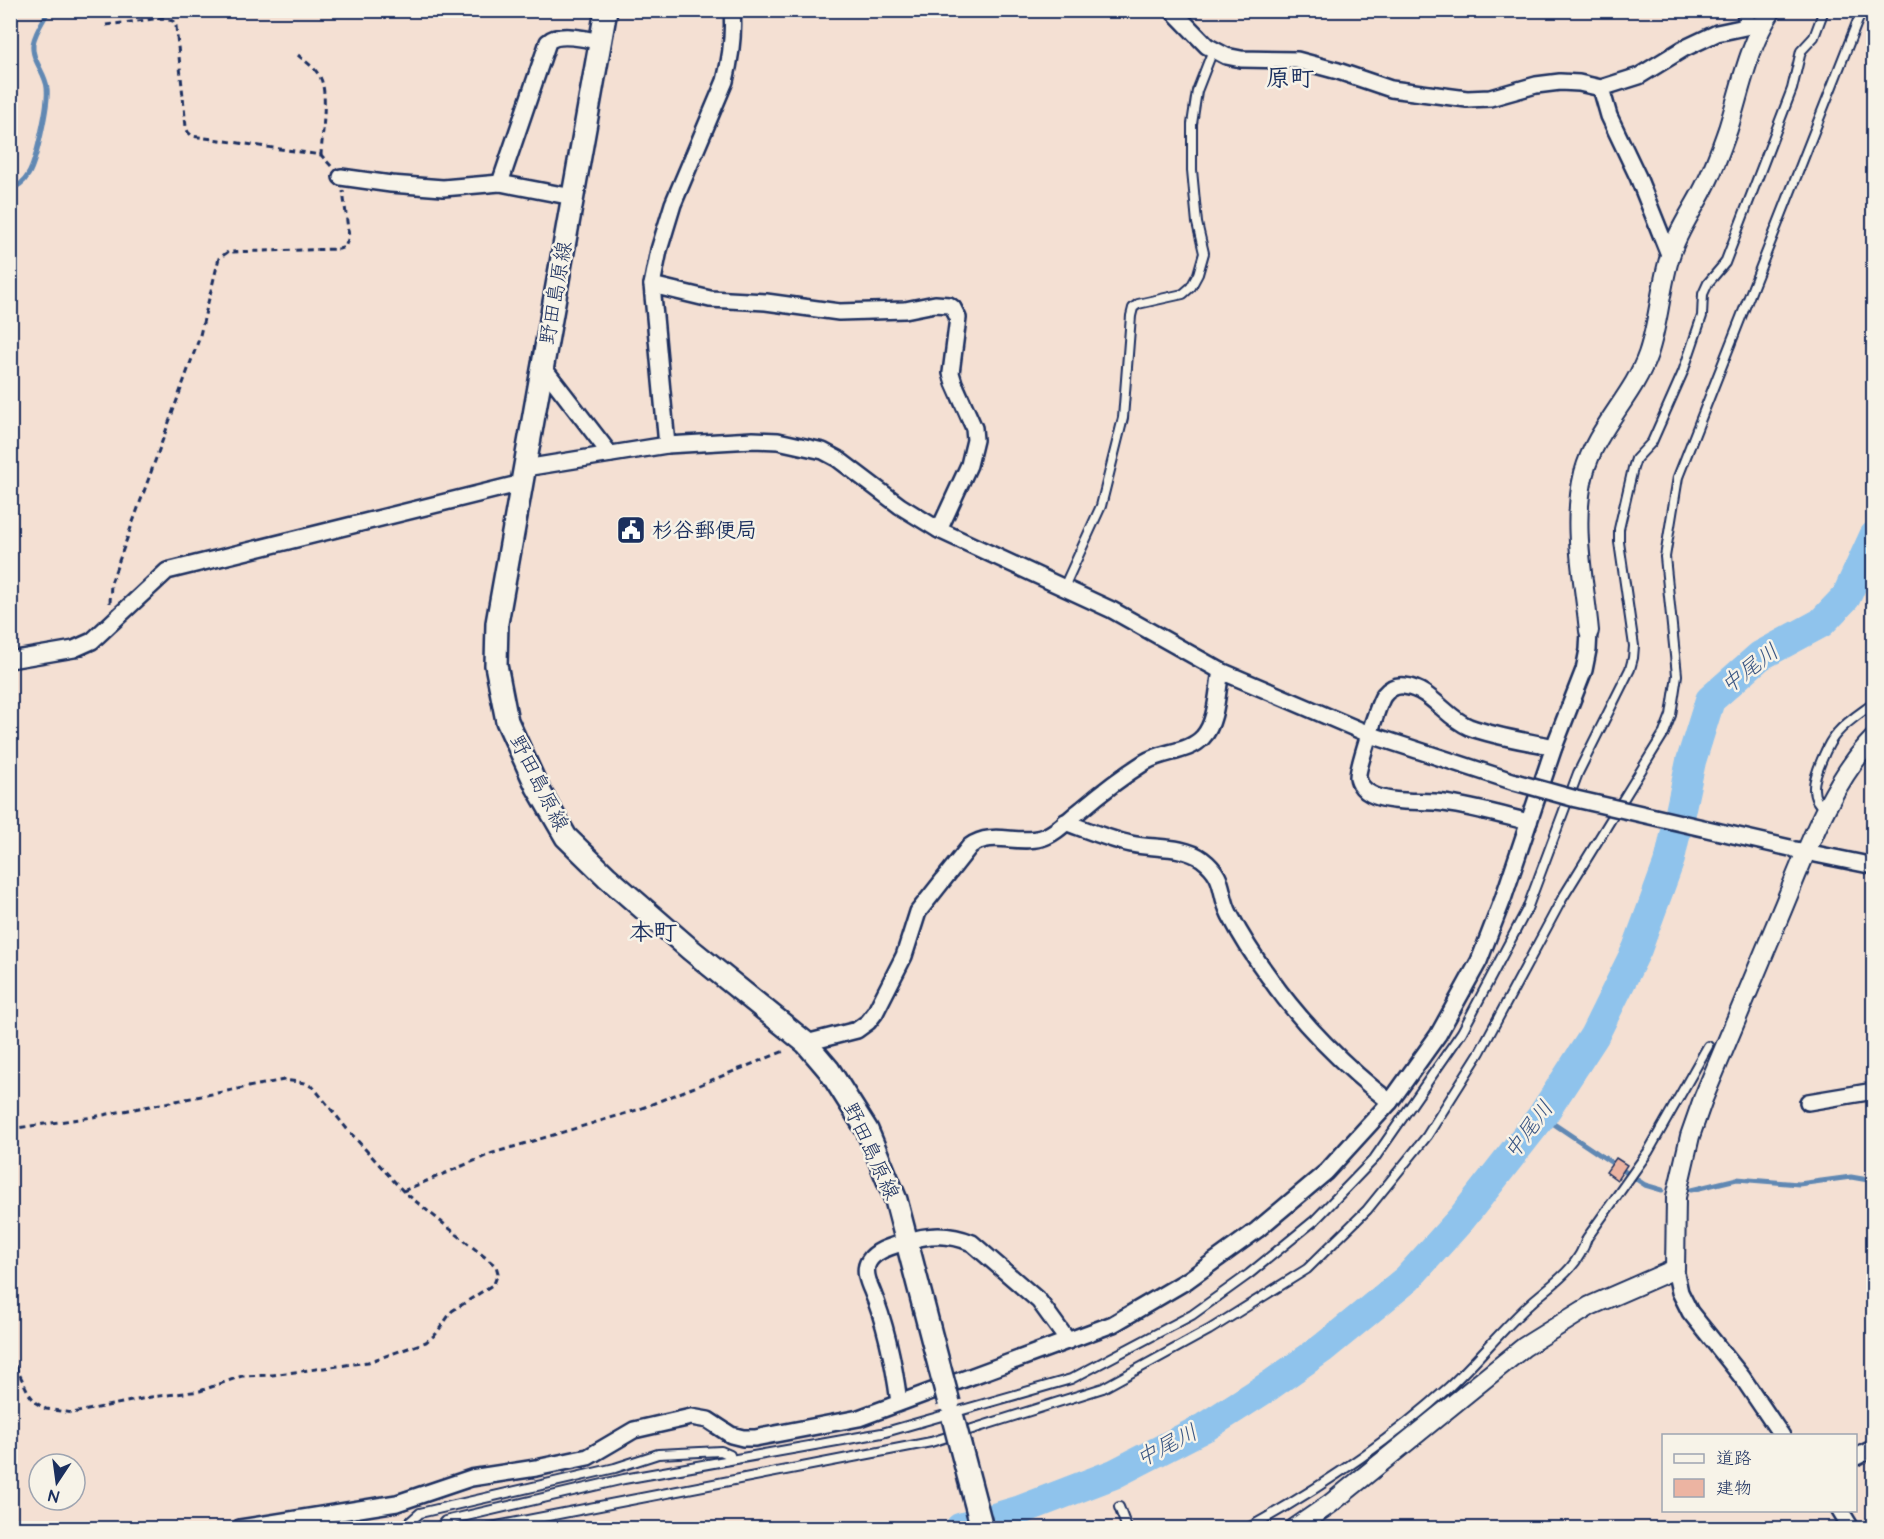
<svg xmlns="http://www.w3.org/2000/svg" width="1884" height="1539" viewBox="0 0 1884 1539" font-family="'Architects Daughter','Klee One',sans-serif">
	<rect width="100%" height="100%" fill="#f4e0d3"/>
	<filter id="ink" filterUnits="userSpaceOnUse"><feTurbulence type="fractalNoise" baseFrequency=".0167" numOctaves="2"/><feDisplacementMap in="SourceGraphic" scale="12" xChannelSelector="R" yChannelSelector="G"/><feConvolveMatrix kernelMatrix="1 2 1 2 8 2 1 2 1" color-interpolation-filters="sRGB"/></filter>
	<g filter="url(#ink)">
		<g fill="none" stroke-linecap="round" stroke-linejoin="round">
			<g stroke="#6188b3" stroke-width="5">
				<path d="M10,189C18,187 24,182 28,175C36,163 49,103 47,88C46,73 31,60 33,44C35,32 43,21 49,10"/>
				<polyline points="1542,1116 1645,1185 1662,1190"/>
				<polyline points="1691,1190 1737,1179 1799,1184 1851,1177 1874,1181"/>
			</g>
			<polyline stroke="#8fc3ec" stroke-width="30" points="960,1528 1018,1511 1114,1474 1205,1427 1269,1386 1323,1348 1407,1279 1462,1218 1542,1116 1594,1036 1637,949 1670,859 1691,761 1710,700 1760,656 1821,623 1846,597 1874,536"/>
		</g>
		<polygon fill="#ecb4a2" stroke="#1b2f5e" stroke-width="1.5" points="1616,1158 1627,1165 1617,1180 1606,1172"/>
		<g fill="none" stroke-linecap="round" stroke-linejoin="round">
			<g stroke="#1b2f5e" stroke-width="12">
				<g id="service">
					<polyline points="1064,587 1101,506 1123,418 1131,316 1133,308 1138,304 1183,294 1191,287 1198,274 1204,253 1197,223 1192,170 1192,124 1197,91 1213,50"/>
					<path d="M1825,809C1818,804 1814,798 1814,789C1813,777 1828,742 1837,733C1847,721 1862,712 1874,703"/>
					<polyline points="1119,1507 1127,1528"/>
					<polyline points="395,1528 404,1527 420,1513 615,1468 658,1454 721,1451 730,1455 731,1459"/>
					<polyline points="439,1528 445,1521 624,1479 882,1433 1071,1379 1192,1315 1249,1274 1315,1220 1374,1159 1462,1032 1527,909 1578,773 1630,669 1633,658 1634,646 1619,542 1619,529 1633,468 1636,459 1652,442 1683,372 1702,316 1703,294 1708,283 1725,263 1792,89 1801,51 1814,37 1824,10"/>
					<polyline points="486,1528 931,1442 1103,1388 1209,1330 1307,1269 1367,1210 1427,1136 1480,1052 1562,899 1664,733 1671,715 1677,675 1665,557 1678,477 1862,10"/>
					<path d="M1248,1528C1319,1489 1388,1442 1449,1387C1478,1360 1503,1328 1532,1302C1555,1282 1578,1268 1587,1238L1648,1152L1708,1046"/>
				</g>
			</g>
			<g stroke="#1b2f5e" stroke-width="20">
				<g id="minor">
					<polyline points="1172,10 1207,46 1226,56 1241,59 1297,60 1338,71 1391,89 1467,99 1490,98 1536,85 1560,82 1579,83 1601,88 1639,76 1683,49 1717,33 1764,23"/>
					<polyline points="1745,10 1747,26"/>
					<polyline points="1601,88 1609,116 1638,177 1670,257"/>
					<polyline points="341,177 391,184 443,188 500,183 573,197"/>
					<path d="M500,183L548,42C558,32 588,39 601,42"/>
					<polyline points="652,285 710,299 766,302 839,312 905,310 935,304 949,305 953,308 958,318 951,373 954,383 974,428 975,440 969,465 939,530"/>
					<polyline points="543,367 610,454"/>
					<path d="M667,445L652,285L659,250L673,204L725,81C731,57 734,35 732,10"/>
					<polyline points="525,468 667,445 753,440 778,441 823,451 838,459 900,506 939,530 1112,610 1221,671 1371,735 1515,782"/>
					<polyline points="10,660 74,649 92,641 167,571 522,483"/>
					<path d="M1065,822C1087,830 1108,839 1131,844C1153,849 1183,845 1202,859C1227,878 1218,892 1230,915C1241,936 1255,958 1269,977C1301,1023 1346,1068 1390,1102"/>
					<path d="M1529,822C1501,815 1473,807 1444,803C1423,800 1390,804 1371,794C1365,791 1359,785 1358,777C1357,770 1379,701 1384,695C1389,689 1396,685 1404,686C1431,689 1445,717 1469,727C1496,737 1526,741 1554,747"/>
					<polyline points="1796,850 1874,866"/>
					<path d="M806,1043L857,1030L868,1022L875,1013L904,956L918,912L970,846C992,830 1017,845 1041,838C1056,834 1070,818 1082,809C1102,792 1123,776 1145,762C1162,751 1189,753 1203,737C1217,722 1217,691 1221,671"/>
					<polyline points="1808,1102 1874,1091"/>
					<polyline points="1675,1269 1680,1292 1690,1312 1742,1377 1782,1436"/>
					<path d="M899,1402C894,1364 887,1327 872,1291C868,1282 863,1270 869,1261C876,1250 893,1246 905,1242C928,1234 949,1233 972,1243L1039,1301L1068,1341"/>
					<polyline points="1856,1457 1874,1448"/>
					<polyline points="1840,1510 1851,1528"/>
					<polyline points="240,1528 397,1503 471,1478 536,1468 588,1457 634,1430 691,1417 708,1420 731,1435 743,1438 755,1438 859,1418 1113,1324 1188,1280 1257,1230 1326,1172 1390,1102 1438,1035 1479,961 1503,899 1554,747 1584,670 1588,650 1589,631"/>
				</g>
			</g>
			<g stroke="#1b2f5e" stroke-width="22">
				<g id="tertiary">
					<path d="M1589,631C1584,578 1571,525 1584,473C1596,428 1633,397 1648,354C1659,322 1660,288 1670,256C1677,232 1693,210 1704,188C1714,169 1721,149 1728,129C1741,88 1748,46 1772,10"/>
					<path d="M1295,1528L1330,1504L1524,1347L1590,1306L1675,1269L1676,1197L1690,1136L1703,1099C1729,1036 1756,973 1782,910C1805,855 1831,781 1874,738"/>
				</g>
			</g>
			<g stroke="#1b2f5e" stroke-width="26">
				<polyline id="secondary" points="606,10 497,623 496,665 507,721 537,787 566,837 607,877 691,950 806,1043 829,1070 867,1130 896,1200 940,1369"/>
			</g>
			<g stroke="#1b2f5e" stroke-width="3" stroke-dasharray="6 4.5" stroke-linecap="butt">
				<polyline points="106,25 162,18 173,21 176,26 186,127 188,132 192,136 321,155 332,167"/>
				<path d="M298,55C306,62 317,69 321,79C328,95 322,136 321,155"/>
				<polyline points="110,603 111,583 199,339 219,258 228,252 339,249 345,247 349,237 343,191"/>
				<polyline points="10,1129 93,1117 284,1080 305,1083 314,1088 347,1129 403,1191 496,1266 498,1273 494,1284 452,1311 436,1334 426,1342 368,1362 272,1375 242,1376 200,1391 151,1397 73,1413 46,1409 36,1403 29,1394 10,1355"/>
				<polyline points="403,1191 493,1153 637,1110 787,1050"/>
			</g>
			<use href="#service" stroke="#f7f3e8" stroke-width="8"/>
			<use href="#minor" stroke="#f7f3e8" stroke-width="15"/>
			<use href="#tertiary" stroke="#f7f3e8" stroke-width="18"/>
			<use href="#secondary" stroke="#f7f3e8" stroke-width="21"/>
			<g stroke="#1b2f5e" stroke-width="20" stroke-linecap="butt">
				<polyline id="minor-bridge" points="1515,782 1576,799 1790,848"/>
			</g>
			<g stroke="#1b2f5e" stroke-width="26" stroke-linecap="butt">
				<g id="secondary-bridge">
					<polyline points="940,1369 949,1403"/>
					<polyline points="953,1418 982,1528"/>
				</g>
			</g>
			<use href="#minor-bridge" stroke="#f7f3e8" stroke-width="15"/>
			<use href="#secondary-bridge" stroke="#f7f3e8" stroke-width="21"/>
		</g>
	</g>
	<defs>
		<g id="civic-square" transform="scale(1.5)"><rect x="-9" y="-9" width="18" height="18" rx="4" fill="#1b2f5e" stroke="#f7f3e8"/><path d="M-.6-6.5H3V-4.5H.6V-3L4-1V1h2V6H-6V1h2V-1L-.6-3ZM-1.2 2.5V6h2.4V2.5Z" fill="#fff"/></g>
	</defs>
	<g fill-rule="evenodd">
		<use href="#civic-square" x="631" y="530"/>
	</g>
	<g text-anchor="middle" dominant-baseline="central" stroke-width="5" stroke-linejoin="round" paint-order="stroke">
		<g font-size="21" fill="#1b2f5e" stroke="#f7f3e8">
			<text transform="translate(556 293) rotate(-80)">野田島原線</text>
			<text transform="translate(539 783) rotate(63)">野田島原線</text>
			<text transform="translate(871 1151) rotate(65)">野田島原線</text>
		</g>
		<g font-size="21" font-weight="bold" fill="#1b2f5e" stroke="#f7f3e8" text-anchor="start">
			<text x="652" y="530">杉谷郵便局</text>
		</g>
		<g font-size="22" font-style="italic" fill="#385482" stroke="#f7f3e8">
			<text transform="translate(1750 669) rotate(-37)">中尾川</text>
			<text transform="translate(1529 1130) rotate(-53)">中尾川</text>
			<text transform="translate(1167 1446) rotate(-27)">中尾川</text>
		</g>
		<g font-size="24" font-weight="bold" fill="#1b2f5e" stroke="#f7f3e8">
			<text x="1290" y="79">原町</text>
			<text x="653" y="933">本町</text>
		</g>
	</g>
	<rect width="1884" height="1539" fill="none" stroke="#f7f3e8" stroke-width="36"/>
	<rect x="18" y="18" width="1848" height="1503" fill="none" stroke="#1b2f5e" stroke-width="2" filter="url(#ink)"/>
	<rect x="1662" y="1434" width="195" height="78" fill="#f7f3e8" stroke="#9fa5b1" stroke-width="1.5"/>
	<rect x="1674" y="1454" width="30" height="9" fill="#f7f3e8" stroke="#9fa5b1" stroke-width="1.5"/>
	<text x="1716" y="1464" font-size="18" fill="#1b2f5e">道路</text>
	<rect x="1674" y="1479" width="30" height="18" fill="#ecb4a2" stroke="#9fa5b1" stroke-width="1.5"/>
	<text x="1716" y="1494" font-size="18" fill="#1b2f5e">建物</text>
	<g transform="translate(57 1482) rotate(193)"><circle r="28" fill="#f7f3e8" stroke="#9fa5b1" stroke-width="1.5"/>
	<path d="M0-4.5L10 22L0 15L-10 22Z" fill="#1b2f5e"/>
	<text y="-9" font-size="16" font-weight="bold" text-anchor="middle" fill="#1b2f5e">N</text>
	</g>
</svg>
